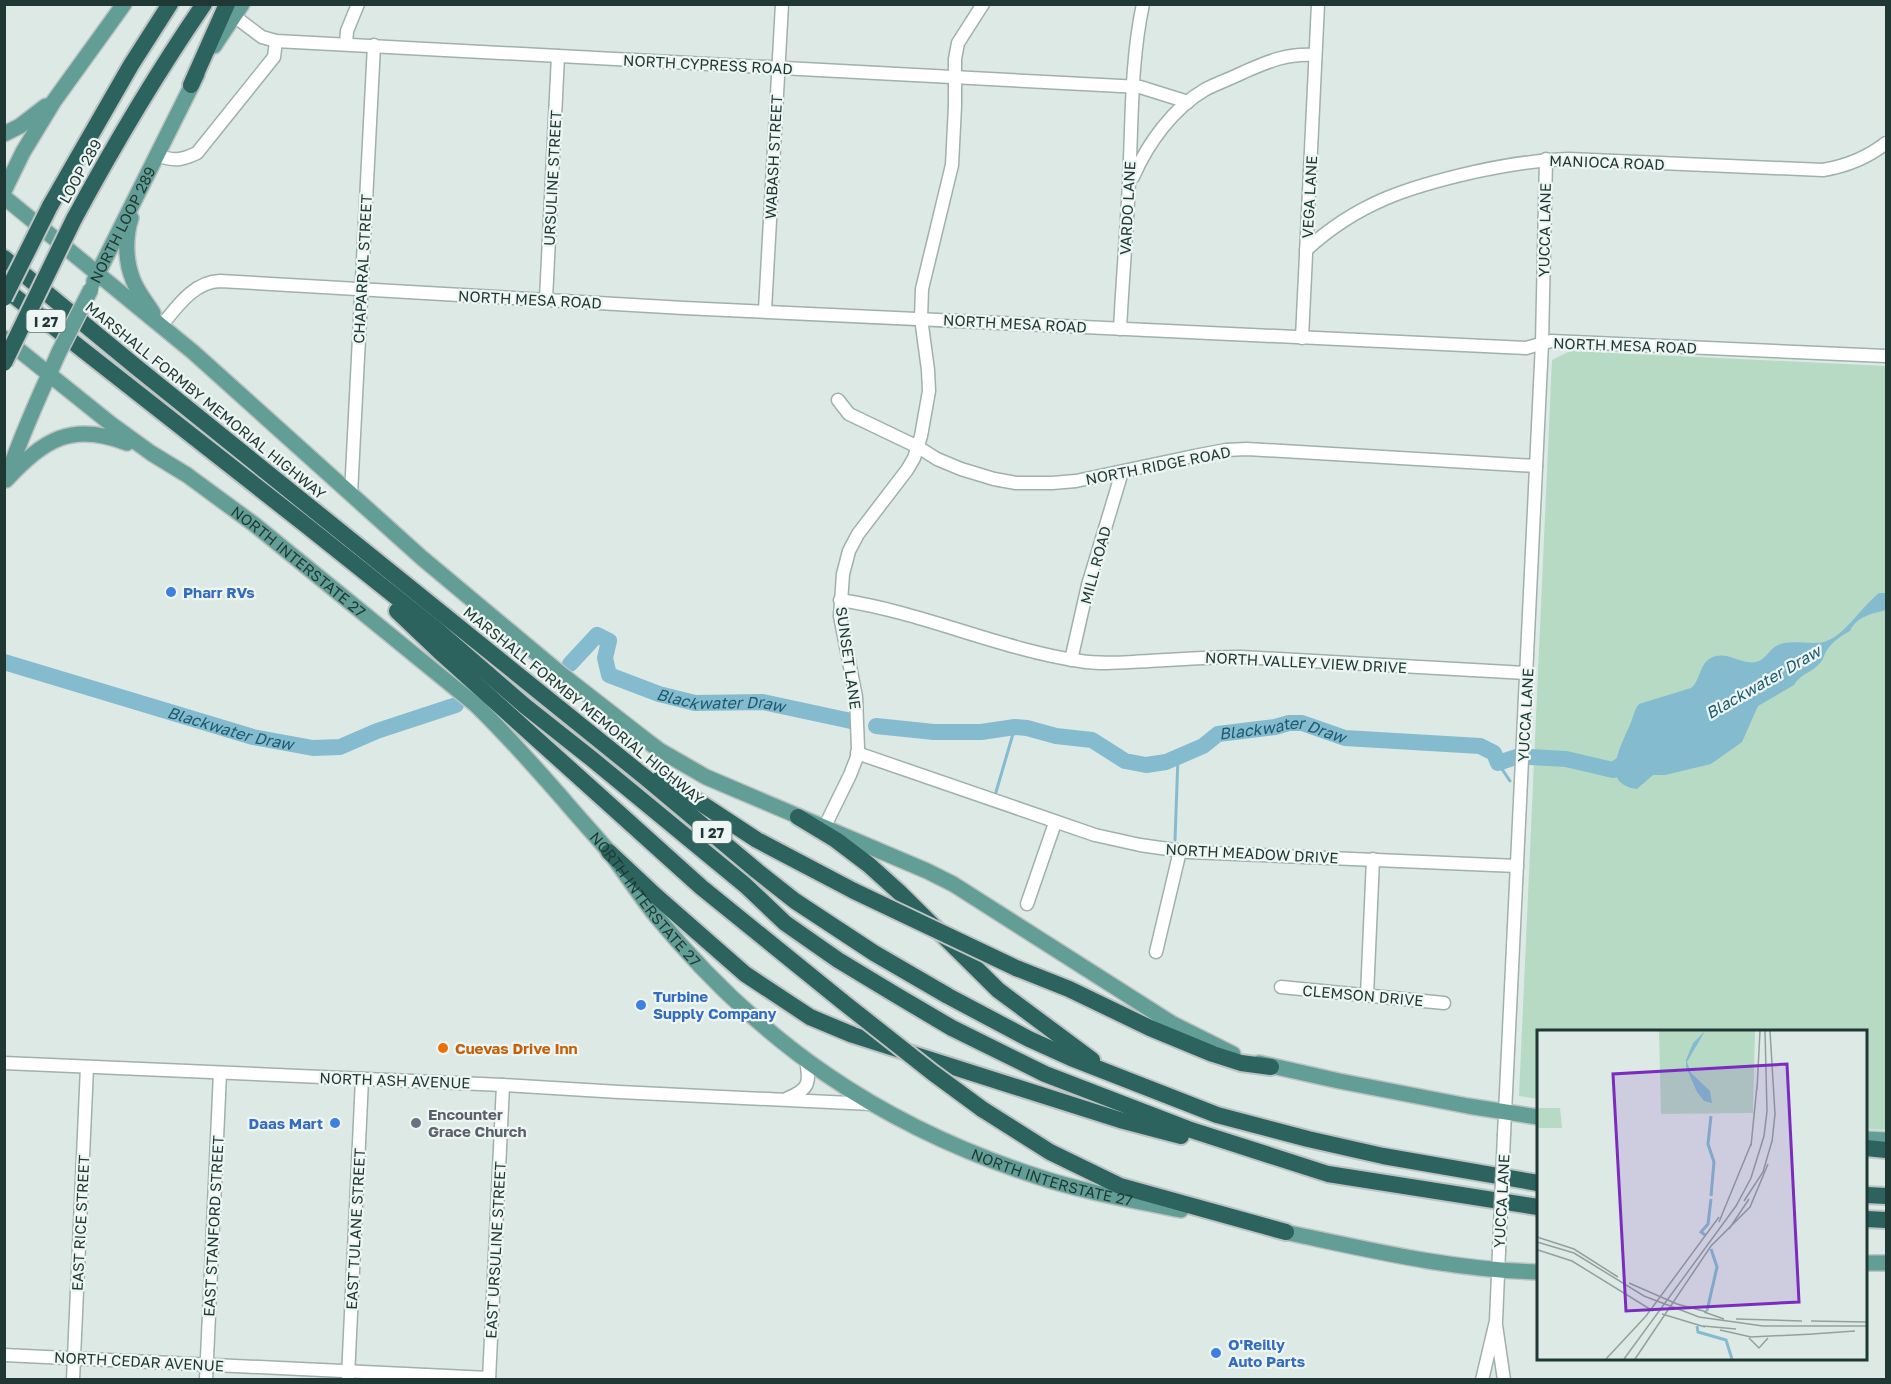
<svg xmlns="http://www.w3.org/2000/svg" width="1891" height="1384" viewBox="0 0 1891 1384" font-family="'Golos Text',sans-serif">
	<rect width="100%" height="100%" fill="#dde9e5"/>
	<polygon fill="#b6dac4" points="1570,351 1886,366 1886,1130 1866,1129 1866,1032 1538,1032 1538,1099 1519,1096 1552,360"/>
	<path fill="#85bbce" d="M1879,593H1886V610C1872,614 1857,616 1850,631C1842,635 1832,642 1827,650C1824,654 1824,659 1820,663C1813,672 1800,674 1794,685L1758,706L1742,742L1711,764L1665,775H1653L1637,789C1597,784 1623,743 1631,722C1634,715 1634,710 1639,704L1691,688C1701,680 1699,664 1711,658C1727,650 1740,665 1756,662C1766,660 1769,649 1778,645C1790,639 1810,645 1824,642C1845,636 1861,607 1879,593Z"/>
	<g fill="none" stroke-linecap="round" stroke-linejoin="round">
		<g stroke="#85bbce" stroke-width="3">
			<polyline points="1498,763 1510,781"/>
			<polyline points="996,792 1015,727"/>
			<polyline points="1175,840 1178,757"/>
		</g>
		<g stroke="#85bbce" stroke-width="16">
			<path id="s1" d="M4,662L253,737L313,748L340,747L377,731L456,705"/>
			<path id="s2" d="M570,664L597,635L609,641L605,658L609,675L659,694L695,703L763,702L851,721"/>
			<path id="s3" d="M876,726L934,732H981L1015,727L1027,728L1056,736L1092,740L1125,761L1146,765L1166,762L1203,746L1218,734L1275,727L1289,723H1302L1345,738L1480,746L1494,753L1498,763L1516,757"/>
			<polyline points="1530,757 1566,759 1613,770 1635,757"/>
		</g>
		<g stroke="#a0b0ac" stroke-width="15">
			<g id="minor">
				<polyline points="234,16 262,37 276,41 1140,87 1188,102"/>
				<polyline points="346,44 347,31 358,4"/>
				<path d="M156,155C174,161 180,161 197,153L274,57L276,41"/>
				<path d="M1133,177C1148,143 1173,108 1206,89C1218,83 1232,78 1244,72C1269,61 1288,53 1315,55"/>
				<path d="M1306,250C1357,203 1408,187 1474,172C1506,165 1536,160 1569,159L1823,170C1847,166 1867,158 1886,143"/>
				<polyline points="546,299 558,56"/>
				<polyline points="765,310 782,4"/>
				<path d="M161,326C177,307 193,282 220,281L684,308L1526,348L1551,341L1886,356"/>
				<path d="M1120,329C1123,272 1128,216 1130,159C1132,108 1132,55 1143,4"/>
				<polyline points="1302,338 1318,4"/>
				<polyline points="838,400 849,414 918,447 937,459 961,469 994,479 1016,483 1052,483 1076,481 1194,456 1226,450 1247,449 1536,466"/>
				<polyline points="351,494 374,45"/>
				<path d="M840,600C922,612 999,649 1080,661C1103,665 1126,662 1149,661C1180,659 1210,657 1241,657L1527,673"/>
				<polyline points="1071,660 1088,585 1122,472"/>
				<polyline points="857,753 1095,835 1140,845 1189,852 1517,866"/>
				<polyline points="824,828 850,775 857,757 858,748 856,697 840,616 843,574 849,551 858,534 907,470 914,458 921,436 929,391 928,370 921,318 922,289 952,165 955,106 955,59 958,43 983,4"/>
				<polyline points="1027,904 1055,823"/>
				<polyline points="1156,952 1180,851"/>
				<polyline points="1281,987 1444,1003"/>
				<polyline points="1367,995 1373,859"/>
				<polyline points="4,1063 503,1085 619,1092 871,1104"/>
				<path d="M788,1098C810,1089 810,1082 806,1060"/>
				<polyline points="1504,1134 1542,343 1546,159"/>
				<polyline points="1496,1325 1504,1380"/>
				<polyline points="4,1355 489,1378"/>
				<polyline points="348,1377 362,1079"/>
				<polyline points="73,1380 87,1067"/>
				<polyline points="206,1380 220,1073"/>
				<polyline points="489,1380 503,1085"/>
				<polyline points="1482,1380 1496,1321 1499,1251"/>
			</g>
		</g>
		<g stroke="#bcc3c2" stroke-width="18">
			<g id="major">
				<polyline points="214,46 242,4"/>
				<polyline points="4,134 20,126 46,106"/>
				<polyline points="4,191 23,152 54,101 124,4"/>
				<polyline points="4,197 193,352 422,558 561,674 642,737 659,750 706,777 927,871 953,884 1173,1024 1233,1054"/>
				<path d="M131,218C125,237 125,260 133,280C137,291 146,302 153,313"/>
				<path id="s4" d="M94,281L197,75"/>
				<path id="s5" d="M4,338L111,424L151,453L187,475L255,525L476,705C507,735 535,767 563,799C578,817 595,835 610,853C626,874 640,896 656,916C761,1043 879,1125 1036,1176C1083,1192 1133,1200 1181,1210"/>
				<path d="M8,475C22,432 41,393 59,352"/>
				<path d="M6,480C44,440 71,421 127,443"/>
				<polyline points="1259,1063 1339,1081 1468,1106 1538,1117"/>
				<polyline points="1866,1139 1886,1140"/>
				<path d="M1275,1230C1362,1248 1449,1270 1538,1272"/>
				<polyline points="1866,1263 1886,1263"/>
			</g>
		</g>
		<g stroke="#bcc3c2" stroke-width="20">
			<g id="highway">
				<polyline points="191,85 227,4"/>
				<polyline points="50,206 131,65 170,4"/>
				<path d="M74,219C114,145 156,74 204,4"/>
				<polyline points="4,258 135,366 646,778 757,871 795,901 874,953 948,996 1029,1039 1071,1058 1217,1115 1308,1139 1383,1156 1538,1183"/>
				<polyline points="4,288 307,526 436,629 525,706 592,759 745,885 785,923 838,960 896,995 952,1028 1045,1074 1188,1129 1328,1174 1538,1207"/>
				<polyline points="397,611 439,651 701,887 843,1002"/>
				<polyline points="661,777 757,840 854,891"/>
				<polyline points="798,817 836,840 869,865 900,893 998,990 1092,1060"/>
				<polyline points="609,852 656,896 745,974 810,1017 853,1035 1120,1120 1181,1136"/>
				<polyline points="1016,968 1069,989 1150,1028 1213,1054 1241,1063 1271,1067"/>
				<polyline points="982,1109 1050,1152 1120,1186 1286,1232"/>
				<polyline points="1866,1148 1886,1150"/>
				<polyline points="1866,1195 1886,1196"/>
				<polyline points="1866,1219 1886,1220"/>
			</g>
		</g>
		<use href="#minor" stroke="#fff" stroke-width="12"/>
		<use href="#major" stroke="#629e95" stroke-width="15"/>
		<use href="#highway" stroke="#2c635e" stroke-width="16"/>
		<g stroke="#a0b0ac" stroke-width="15" stroke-linecap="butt">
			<polyline id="minor-bridge" points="1499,1251 1504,1134"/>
		</g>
		<g stroke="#bcc3c2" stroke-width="18" stroke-linecap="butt">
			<polyline id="major-bridge" points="59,352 91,289"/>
		</g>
		<g stroke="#bcc3c2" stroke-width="20" stroke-linecap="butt">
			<g id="highway-bridge">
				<polyline points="4,298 50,206"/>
				<polyline points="4,363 74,219"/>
				<polyline points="854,891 1016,968"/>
				<polyline points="843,1002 933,1073 982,1109"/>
			</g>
		</g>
		<use href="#minor-bridge" stroke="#fff" stroke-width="12"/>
		<use href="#major-bridge" stroke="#629e95" stroke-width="15"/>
		<use href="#highway-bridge" stroke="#2c635e" stroke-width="16"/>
	</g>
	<g fill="#3f7fe0" stroke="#eef6f3" stroke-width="2">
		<circle cx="171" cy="592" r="6"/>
		<circle cx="641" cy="1005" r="6"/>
		<circle cx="335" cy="1123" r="6"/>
		<circle cx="1216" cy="1353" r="6"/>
	</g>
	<circle fill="#e8710a" stroke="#eef6f3" stroke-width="2" cx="443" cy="1048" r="6"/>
	<circle fill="#6b7280" stroke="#eef6f3" stroke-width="2" cx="416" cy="1123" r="6"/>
	<g text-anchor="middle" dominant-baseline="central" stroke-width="4.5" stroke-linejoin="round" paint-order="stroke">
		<g fill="#eef6f3" stroke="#5d716d" stroke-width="1.5">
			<rect x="26.5" y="310" width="39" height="22" rx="4.5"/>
			<rect x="692.5" y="821" width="39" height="22" rx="4.5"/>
		</g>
		<g font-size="14" font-weight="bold" fill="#1f3834">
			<text x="46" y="321">I 27</text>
			<text x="712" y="832">I 27</text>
		</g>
		<g font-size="15" fill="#1f3834" stroke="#eef6f3">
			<text transform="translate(708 64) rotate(3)">NORTH CYPRESS ROAD</text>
			<text transform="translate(773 157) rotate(-87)">WABASH STREET</text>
			<text transform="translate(1607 162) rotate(2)">MANIOCA ROAD</text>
			<text transform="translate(80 171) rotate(-61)">LOOP 289</text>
			<text transform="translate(552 178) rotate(-87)">URSULINE STREET</text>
			<text transform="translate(1309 197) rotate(-87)">VEGA LANE</text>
			<text transform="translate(1127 208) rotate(-87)">VARDO LANE</text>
			<text stroke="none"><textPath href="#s4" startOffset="63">NORTH LOOP 289</textPath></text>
			<text transform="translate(1544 230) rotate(-89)">YUCCA LANE</text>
			<text transform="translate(362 269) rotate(-87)">CHAPARRAL STREET</text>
			<text transform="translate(530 299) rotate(3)">NORTH MESA ROAD</text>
			<text transform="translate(1015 323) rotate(3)">NORTH MESA ROAD</text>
			<text transform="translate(1625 345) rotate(2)">NORTH MESA ROAD</text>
			<text transform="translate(206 400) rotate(39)">MARSHALL FORMBY MEMORIAL HIGHWAY</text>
			<text transform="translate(1158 465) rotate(-11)">NORTH RIDGE ROAD</text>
			<text stroke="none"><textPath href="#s5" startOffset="370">NORTH INTERSTATE 27</textPath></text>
			<text transform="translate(1095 565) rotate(-75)">MILL ROAD</text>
			<text transform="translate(849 658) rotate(82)">SUNSET LANE</text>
			<text transform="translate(1306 662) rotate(3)">NORTH VALLEY VIEW DRIVE</text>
			<text transform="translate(584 705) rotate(39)">MARSHALL FORMBY MEMORIAL HIGHWAY</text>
			<text transform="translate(1525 715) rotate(-87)">YUCCA LANE</text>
			<text transform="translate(1252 853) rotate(3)">NORTH MEADOW DRIVE</text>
			<text stroke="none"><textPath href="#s5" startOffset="856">NORTH INTERSTATE 27</textPath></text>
			<text transform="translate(1363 995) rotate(5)">CLEMSON DRIVE</text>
			<text transform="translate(395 1080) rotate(2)">NORTH ASH AVENUE</text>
			<text stroke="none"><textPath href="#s5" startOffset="1359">NORTH INTERSTATE 27</textPath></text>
			<text transform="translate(1501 1201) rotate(-87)">YUCCA LANE</text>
			<text transform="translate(80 1223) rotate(-87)">EAST RICE STREET</text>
			<text transform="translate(213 1226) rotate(-87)">EAST STANFORD STREET</text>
			<text transform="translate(355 1229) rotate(-87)">EAST TULANE STREET</text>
			<text transform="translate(495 1250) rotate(-87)">EAST URSULINE STREET</text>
			<text transform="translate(139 1361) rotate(3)">NORTH CEDAR AVENUE</text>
		</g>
		<g font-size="15" font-weight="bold" fill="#366cbe" stroke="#eef6f3" text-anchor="start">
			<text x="183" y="592">Pharr RVs</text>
			<text x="653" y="996">Turbine<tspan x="653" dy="17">Supply Company</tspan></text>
			<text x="323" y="1123" text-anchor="end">Daas Mart</text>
			<text x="1228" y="1344">O'Reilly<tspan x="1228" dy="17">Auto Parts</tspan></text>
		</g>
		<g font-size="15" font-weight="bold" fill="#c56008" stroke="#eef6f3" text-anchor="start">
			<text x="455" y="1048">Cuevas Drive Inn</text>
		</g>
		<g font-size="15" font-weight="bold" fill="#5b616d" stroke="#eef6f3" text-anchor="start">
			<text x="428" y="1114">Encounter<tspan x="428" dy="17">Grace Church</tspan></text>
		</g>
		<g font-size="16" font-style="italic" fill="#1c5a72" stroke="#eef6f3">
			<text transform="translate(1763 682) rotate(-30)">Blackwater Draw</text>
			<text stroke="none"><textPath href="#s2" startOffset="204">Blackwater Draw</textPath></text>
			<text stroke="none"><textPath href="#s1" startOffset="236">Blackwater Draw</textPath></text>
			<text stroke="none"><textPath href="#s3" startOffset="424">Blackwater Draw</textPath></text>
		</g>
	</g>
	<g transform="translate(1537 1030)">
		<rect width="330" height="330" fill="#dde9e5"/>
		<path d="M122,1H218L216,83L124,84ZM0,78H23L25,98H0Z" fill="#b6dac4"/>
		<path d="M168,1L150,32L154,43L173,61L175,73L167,71L160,62L149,37V30L156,13Z" fill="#85bbce"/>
		<path fill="none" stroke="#85bbce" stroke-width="3" d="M174,86L171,114L177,132L174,166M168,205L164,202L171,194L174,169M170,281L180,237L174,219M160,296L161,302L189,310L195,329"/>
		<path fill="none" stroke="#91a29e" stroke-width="1.5" d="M233,1L238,84L235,112M220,59L223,1M214,116L220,56M207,171L226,142L235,111M182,192L214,114M192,199L212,169M0,207L37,219L81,247M0,212L37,223L107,266L162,287L226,296H330M1,220L35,231L116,281M92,253L140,274L170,282M167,282L187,289M125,284L168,297M199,289L265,291M274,291L330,292M166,296L199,299M183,300L214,307L277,304M275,304L318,301M212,308L222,318L231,308M69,329L109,286L182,187M87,329L199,176L214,148L227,106L230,81L228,1M98,329L174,216L213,177L231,134"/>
		<path fill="#7b2cbf" fill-opacity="0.15" stroke="#7b2cbf" stroke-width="3" d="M250,34L262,272L89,281L76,44Z"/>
		<rect width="330" height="330" fill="none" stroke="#1f3834" stroke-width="3"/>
	</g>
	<rect width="1891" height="1384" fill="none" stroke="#1f3834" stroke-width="12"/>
</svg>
